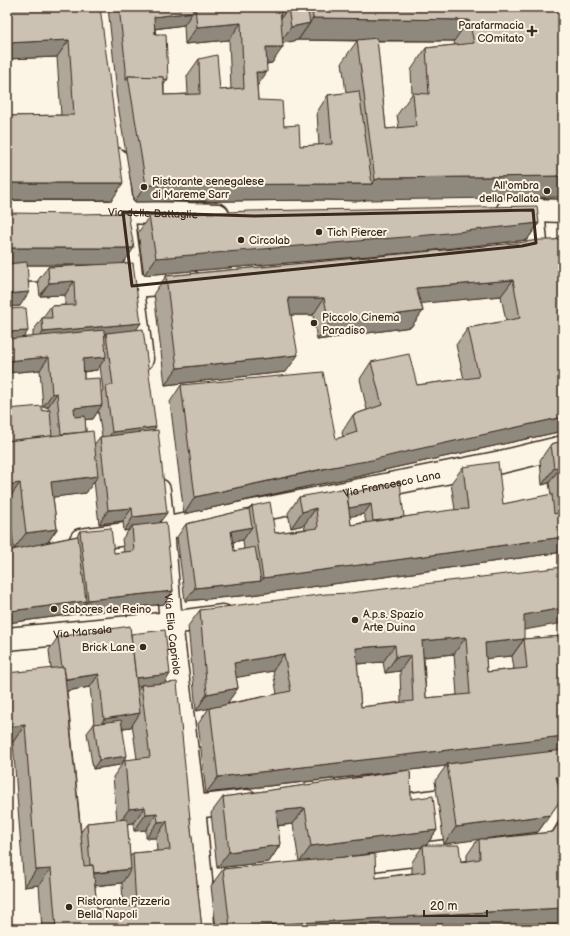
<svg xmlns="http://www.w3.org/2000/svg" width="570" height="936" viewBox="0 0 570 936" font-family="'Balsamiq Sans',sans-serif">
	<rect width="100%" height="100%" fill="#fcf5e5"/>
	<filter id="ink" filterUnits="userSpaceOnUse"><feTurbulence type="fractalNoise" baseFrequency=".025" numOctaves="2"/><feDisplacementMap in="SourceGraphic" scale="8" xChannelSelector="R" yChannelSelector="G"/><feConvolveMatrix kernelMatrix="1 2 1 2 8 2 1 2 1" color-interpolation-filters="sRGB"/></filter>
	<g filter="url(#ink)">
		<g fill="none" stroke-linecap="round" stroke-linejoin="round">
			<g stroke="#3b2a1e" stroke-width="25">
				<g id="minor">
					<polyline points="116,159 142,359"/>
					<polyline points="508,210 533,210 563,211"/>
					<path id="s1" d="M7,212H123L218,215"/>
					<polyline points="509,247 536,243 533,210"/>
					<polyline points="7,271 76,269"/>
					<polyline points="132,286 191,282"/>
					<path id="s2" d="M159,490L163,529L171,623L194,807L201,880L203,929"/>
					<path id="s3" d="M81,540L163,529L501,462L563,447"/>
					<path id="s4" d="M7,639L171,623L223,616"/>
					<polyline points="382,784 467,773"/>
					<polyline points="194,807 247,801"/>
					<polyline points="345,863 541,840 563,808"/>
				</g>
			</g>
			<use href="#minor" stroke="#fcf5e5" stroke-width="22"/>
		</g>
		<g fill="#afa79a" stroke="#3b2a1e" fill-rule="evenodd">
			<polygon points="7,7 100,7 112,200 7,200 7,116 61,115 57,57 7,59"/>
			<path d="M108,7H557L366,200L360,201L324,200L134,202L116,93V83ZM184,25L185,44L229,40L231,89L220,90L199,59L187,76L188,94L164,95V85L155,29ZM298,40L357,41L342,62L346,93L328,95L317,112L319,145L300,146L284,126L258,100L257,87L267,64L272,63L283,43ZM377,41H454L455,45L426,48L411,70L412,94L397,115L399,128L386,129Z"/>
			<path d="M7,213L123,264L136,330L153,431L160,523L173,591L164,604L79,614L78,611L76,614L7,623V551L14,549L8,500L42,411H48V407H43L40,370L7,373V309L23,338L33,337V331L51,306L65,305V295L40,296L38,280L48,267L97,265H27L20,306L7,307ZM100,366L103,390L101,393L84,379V372L97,370ZM98,411L102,436L100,437L94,445L86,432L85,419H93ZM94,481L99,524L123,521L124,531L129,530L122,539L124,552L114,553L80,531L77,536L48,542L57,529L53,497L86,493Z"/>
			<polygon points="149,216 539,223 527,240 417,252 144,275 138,233"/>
			<polygon points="563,238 563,431 393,468 361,476 315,485 184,514 170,402 181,385 336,439 343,437 342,432 353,415 367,410 360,379 371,362 417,385 464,379 456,345 468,328 506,321 501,296 421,303 423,311 411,327 317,340 313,315 291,315 286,372 165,385 154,293 166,276 554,240"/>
			<path d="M563,441V552L355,581L251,595L185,601L177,537L186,524L249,509L252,506L275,533L305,529L304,525L291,528L288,513L299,497L347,494L404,517L455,510L451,483L463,467L503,504L551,495L549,483L542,485L540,460L551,444ZM364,514L366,522L351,525L350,516ZM243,540L244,549L234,551L233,542Z"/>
			<path d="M200,610L524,630L512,656L486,658L487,672L514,669L512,656L524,639L563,636V792H560L562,798L538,832L483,839H488L552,832L563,814V924L466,929H216L211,886L223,869L299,862L293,824L278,826L280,845L269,862L217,868L211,813L223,797L397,772L206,793L198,724L209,708L196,711L188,626ZM454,654L457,695L426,698L424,657ZM383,662L385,673L400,671L401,702L361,707L357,664ZM273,671L277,694L226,704L238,688L236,677ZM446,766L435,781L444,844L478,839L467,855V861L461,862L426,845L437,830L411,799L410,770ZM422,847L412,862V873L376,878L339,858Z"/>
			<path d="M131,634L164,683L190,819L202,929H42L39,885L24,887L13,742L51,669L49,650L58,637ZM141,686L137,691V687ZM90,687L94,724L87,733L93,769L120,765L123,728L131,727L132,724L137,759L125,760L113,777L117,820L87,823L81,832L67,691ZM133,823L134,831L146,830V838H156L157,851L133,853L130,857L127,824ZM122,883L123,907L97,909L95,886Z"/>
		</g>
		<g fill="#8f887d" stroke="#3b2a1e">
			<polygon points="280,8 288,8 277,24"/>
			<polygon points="193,12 184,25 145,30 154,17"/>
			<polygon points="313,18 469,20 454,41 298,40"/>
			<polygon points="241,23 229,40 185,44 197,27"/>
			<polygon points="310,23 298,40 279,44 291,27"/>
			<polygon points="69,40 57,57 7,59 7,43"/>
			<polygon points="266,47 283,47 272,63 254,64"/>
			<polygon points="256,72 267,72 255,89"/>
			<polygon points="168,79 158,93 129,80"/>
			<polygon points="563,176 563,197 366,200 360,201 324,200 134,202 146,185 336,184 372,184 375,180 381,178"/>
			<polygon points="7,183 123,183 112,200 7,200"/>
			<polygon points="539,223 527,240 417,252 144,275 156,258"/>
			<polygon points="7,248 134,248 122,265 7,265"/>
			<polygon points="513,280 501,296 404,305 416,288"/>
			<polygon points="74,281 65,295 40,296 49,283"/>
			<polygon points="29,292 20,306 7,307 7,294"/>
			<polygon points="288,298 324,298 313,315 276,315"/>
			<polygon points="423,311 411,327 317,340 329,323"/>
			<polygon points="141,323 132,336 106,333 103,339 33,346 43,332"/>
			<polygon points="28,331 19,344 7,345 7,332"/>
			<polygon points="298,355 286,372 165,385 177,368"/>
			<polygon points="49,357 40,370 7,373 7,361"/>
			<polygon points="106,357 97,370 73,373 83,359"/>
			<polygon points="57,393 48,407 43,407 52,394"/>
			<polygon points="102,405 93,419 65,421 74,408"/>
			<polygon points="563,417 563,431 393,468 361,476 315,485 184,514 195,497"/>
			<polygon points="156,427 147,440 103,446 112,432"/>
			<polygon points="561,466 549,483 542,485 554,468"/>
			<polygon points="98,476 86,493 39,499 51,482"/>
			<polygon points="20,483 8,500 7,500 7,485"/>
			<polygon points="371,504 364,514 336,519 343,509"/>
			<polygon points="132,508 123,521 99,524 108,510"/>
			<polygon points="316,508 304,525 291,528 302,512"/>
			<polygon points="167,513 157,526 132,526 129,530 124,531 133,517"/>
			<polygon points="252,527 243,540 222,544 231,531"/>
			<polygon points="57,529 45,546 14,549 26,533"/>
			<polygon points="563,537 563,552 355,581 251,595 185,601 195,588 261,581 263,578"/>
			<polygon points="173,591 164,604 79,614 88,600"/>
			<polygon points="86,601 76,614 7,623 7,617 11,611"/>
			<polygon points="563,608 563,623 513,632 524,615"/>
			<polygon points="466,637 454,654 412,658 422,641"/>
			<polygon points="524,639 512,656 473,660 485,643"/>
			<polygon points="395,645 383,662 344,665 356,648"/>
			<polygon points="284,654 273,671 223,680 234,663"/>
			<polygon points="411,655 400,671 385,673 396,657"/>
			<polygon points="99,674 90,687 54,693 63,680"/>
			<polygon points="170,674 164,684 141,685 141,686 128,688 135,678"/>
			<polygon points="238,688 226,705 196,711 207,694"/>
			<polygon points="140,713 131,727 95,732 104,719"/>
			<polygon points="25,725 13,742 7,742 7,727"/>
			<polygon points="563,736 563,751 447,764 446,766 206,793 218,777"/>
			<polygon points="127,756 120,765 93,769 99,760"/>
			<polygon points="563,776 563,792 544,794 556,777"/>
			<polygon points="145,807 133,823 117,825 129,809"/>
			<polygon points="305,808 293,824 264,827 276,811"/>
			<polygon points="157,813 146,830 134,831 146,814"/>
			<polygon points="550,815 538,832 444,844 456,827"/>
			<polygon points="167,821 156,838 146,838 158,822"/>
			<polygon points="437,830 425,847 423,845 422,847 299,863 311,846"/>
			<polygon points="280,845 269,862 217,868 229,852"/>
			<polygon points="51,869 39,885 24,887 36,870"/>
			<polygon points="131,869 122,883 82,887 91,874"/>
			<polygon points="563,908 563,924 466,929 229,929 230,927 505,911"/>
		</g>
		<g fill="#ccc2b3" stroke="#3b2a1e" fill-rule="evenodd">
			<polygon points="7,7 100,7 123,183 7,183 7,116 74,115 69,40 7,43"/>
			<polygon points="119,7 193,7 193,12 154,17 155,34 166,34 168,79 163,80 163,77 128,76 126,80 126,69"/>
			<polygon points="195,7 307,7 310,23 291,27 288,8 280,8 283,47 266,47 267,72 256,72 258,100 282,101 284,126 299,125 300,146 332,144 328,95 359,91 372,184 336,184 146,185 128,76 163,77 164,95 200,94 199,59 217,55 220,90 244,88 241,23 197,27"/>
			<polygon points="312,7 557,7 563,22 563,176 381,178 375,180 357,40 377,38 386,129 416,126 413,93 429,94 426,48 474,43 469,20 313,18"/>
			<polygon points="537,206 539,223 429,235 156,258 149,216 249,211"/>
			<polygon points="7,213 80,214 128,213 134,248 7,248"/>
			<polygon points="563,238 563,417 405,452 372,460 327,468 195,497 181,385 323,372 336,439 357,432 353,415 382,405 371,362 409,354 417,385 479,377 468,328 520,318 513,280 416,288 423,311 329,323 324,298 288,298 298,355 177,368 166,276 517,243 539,240 554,240"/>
			<polygon points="27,262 29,292 7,294 7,264"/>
			<polygon points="133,263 141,323 43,332 42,318 52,318 51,306 75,305 74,281 49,283 48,267"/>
			<polygon points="26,308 28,331 7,332 7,309"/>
			<polygon points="143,329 156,427 112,432 106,386 113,385 106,333"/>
			<polygon points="104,330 106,357 83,359 84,379 100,378 102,405 74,408 75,417 85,416 86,432 61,434 57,393 52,394 49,357 7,361 7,339"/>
			<polygon points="42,406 42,411 50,410 52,436 15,440 7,441 7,409"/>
			<polygon points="158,430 167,513 133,517 132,508 108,510 100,437"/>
			<polygon points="93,431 98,476 51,482 57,529 26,533 20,483 7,485 7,441"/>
			<polygon points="563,441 563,479 561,466 554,468 551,444"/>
			<polygon points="498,462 503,504 552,494 554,514 563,511 563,537 367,564 263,578 252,506 270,502 275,533 318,528 316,508 302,512 299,497 346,488 351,525 451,510 468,509 463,467"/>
			<polygon points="400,482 404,517 373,521 371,504 349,508 347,494"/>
			<polygon points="249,509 252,527 231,531 234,551 255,547 261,581 195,588 186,524"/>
			<polygon points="166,522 173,591 88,600 80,531 111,528 114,553 134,551 132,526"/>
			<polygon points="78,536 86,601 11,611 7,580 7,551"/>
			<path d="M563,567V608L524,615V639L485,643L487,672L527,668L524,639L563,636V736L482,746L218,777L210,708L291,691L284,654L234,663L238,688L207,694L200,610L326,594L351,593ZM466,637L470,694L426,698L422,641ZM395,645L396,657L411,655L413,701L361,707L356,648Z"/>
			<polygon points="130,626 140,713 104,719 99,674 66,679 64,667 62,668 58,637"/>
			<polygon points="165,630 170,674 136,678 131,634"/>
			<polygon points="64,667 84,866 93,865 97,909 136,906 133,853 170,850 167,821 158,822 157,813 146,814 145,807 129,809 125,760 150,757 141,685 177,682 190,819 202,929 56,929 51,869 36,870 25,725 7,727 7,673"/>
			<polygon points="121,720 127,756 99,760 94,724"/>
			<polygon points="563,750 563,776 556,777 562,798 550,815 456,827 447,764"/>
			<polygon points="410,770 411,799 433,796 437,830 311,846 305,808 276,811 280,845 229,852 223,797"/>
			<polygon points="563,816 563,908 505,911 230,927 223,869 375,854 376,878 425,872 423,845 459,845 461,862 480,859 479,839 488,839 553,832"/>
			<polygon points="127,819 131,869 94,873 93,865 90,865 87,823"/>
			<polygon points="7,909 8,924 7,924"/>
			<polygon points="517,926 517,929 475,929"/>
			<polygon points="563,928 563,929 553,929"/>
		</g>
	</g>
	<path fill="none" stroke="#3b2a1e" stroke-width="3" stroke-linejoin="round" d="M533,210L536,243L522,246L132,286L123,212L254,216Z"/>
	<g fill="#3b2a1e" stroke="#fcf5e5" stroke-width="1.5">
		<path d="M530 25h4v4h4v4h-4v4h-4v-4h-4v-4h4z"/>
		<circle cx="144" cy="187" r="4"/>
		<circle cx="547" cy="191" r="4"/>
		<circle cx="319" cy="232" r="4"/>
		<circle cx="241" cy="240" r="4"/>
		<circle cx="314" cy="323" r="4"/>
		<circle cx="54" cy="609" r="4"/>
		<circle cx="355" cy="620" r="4"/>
		<circle cx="143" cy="647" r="4"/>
		<circle cx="69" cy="907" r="4"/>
	</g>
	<g text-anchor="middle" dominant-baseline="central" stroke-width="4" stroke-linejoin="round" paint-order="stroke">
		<g font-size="11" fill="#3b2a1e" stroke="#fcf5e5" text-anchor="start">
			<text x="524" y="25" text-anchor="end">Parafarmacia<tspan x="524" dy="13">COmitato</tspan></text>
			<text x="152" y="181">Ristorante senegalese<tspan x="152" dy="13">di Mareme Sarr</tspan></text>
			<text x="539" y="185" text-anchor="end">All'ombra<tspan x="539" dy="13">della Pallata</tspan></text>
			<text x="327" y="232">Tich Piercer</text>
			<text x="249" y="240">Circolab</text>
			<text x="322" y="317">Piccolo Cinema<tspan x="322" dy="13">Paradiso</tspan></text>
			<text x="62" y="609">Sabores de Reino</text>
			<text x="363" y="614">A.p.s. Spazio<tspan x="363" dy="13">Arte Duina</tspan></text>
			<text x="135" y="647" text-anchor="end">Brick Lane</text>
			<text x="77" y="901">Ristorante Pizzeria<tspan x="77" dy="13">Bella Napoli</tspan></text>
		</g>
		<g font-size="11" fill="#3b2a1e" stroke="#fcf5e5">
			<text stroke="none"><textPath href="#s1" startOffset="146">Via delle Battaglie</textPath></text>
			<text stroke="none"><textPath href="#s3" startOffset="316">Via Francesco Lana</textPath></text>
			<text stroke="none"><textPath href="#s4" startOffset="76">Via Marsala</textPath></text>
			<text stroke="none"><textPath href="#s2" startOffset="145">Via Elia Capriolo</textPath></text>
		</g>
	</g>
	<rect width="570" height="936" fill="none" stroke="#fcf5e5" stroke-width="24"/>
	<rect x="12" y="12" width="546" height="912" fill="none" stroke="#3b2a1e" stroke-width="1.5" filter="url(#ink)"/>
	<path d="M424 910v6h63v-6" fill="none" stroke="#3b2a1e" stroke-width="2"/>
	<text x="430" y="910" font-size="12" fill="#3b2a1e" stroke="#fcf5e5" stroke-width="3" paint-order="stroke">20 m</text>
</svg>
